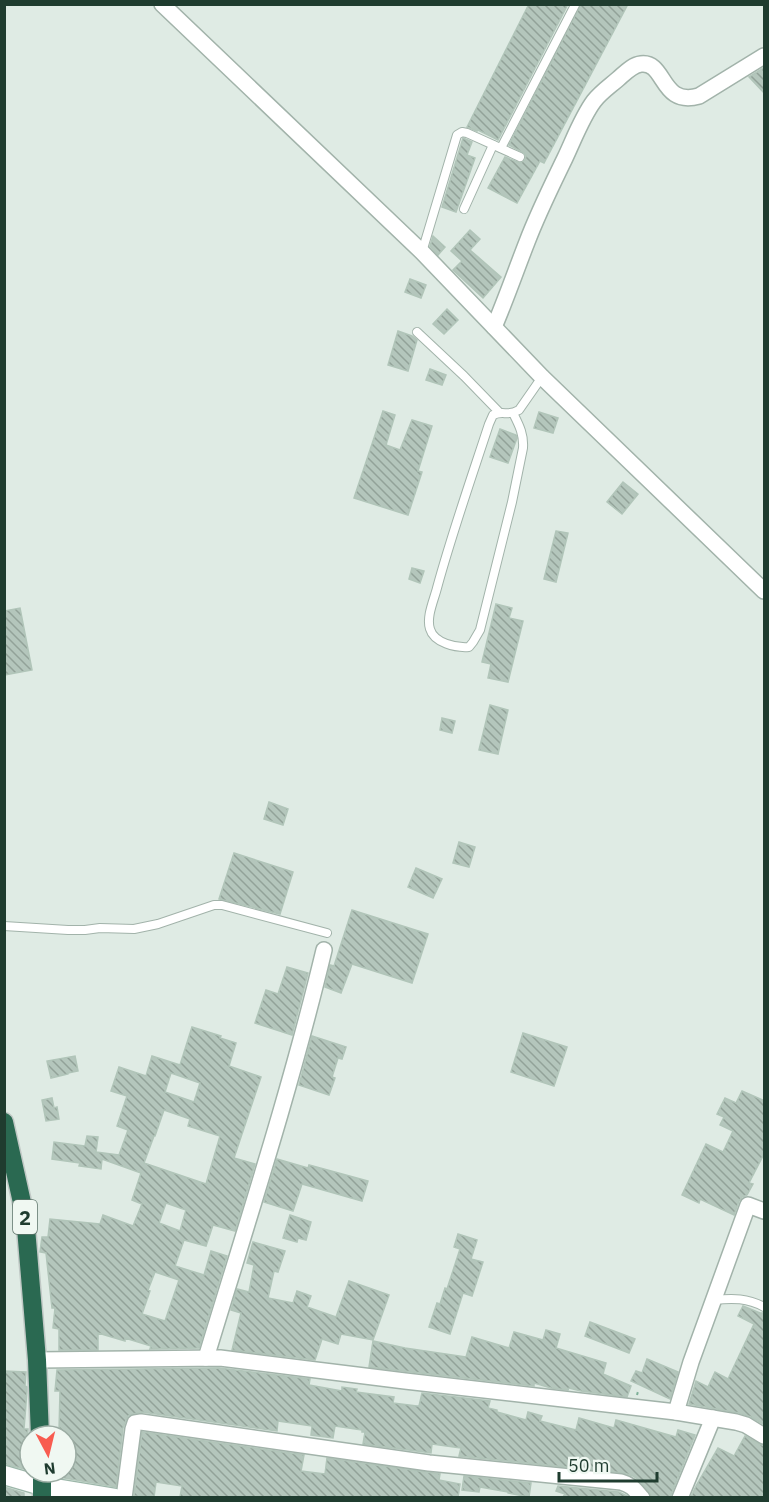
<svg xmlns="http://www.w3.org/2000/svg" width="769" height="1502" viewBox="0 0 769 1502" font-family="'IBM Plex Sans',sans-serif">
	<defs>
		<pattern id="building-back-hatch" width="6" height="6" patternUnits="userSpaceOnUse" patternTransform="scale(1.5)"><rect width="6" height="6" fill="#b4c6bc"/><path d="M-1 5l2 2M0 0l6 6M5-1l2 2" fill="none" stroke="#92a299"/></pattern>
	</defs>
	<rect width="100%" height="100%" fill="#dfebe4"/>
	<g fill="url(#building-back-hatch)" stroke="#b1c5b9" stroke-width="1.5" fill-rule="evenodd">
		<polygon points="529,4 568,4 498,140 478,130 477,131 467,127"/>
		<polygon points="581,4 628,4 544,163 540,161 517,203 488,188 505,157 520,163 525,160 526,156 524,153 509,145"/>
		<polygon points="765,67 765,94 749,77"/>
		<polygon points="463,138 472,142 467,155 475,158 456,212 442,207"/>
		<polygon points="470,230 480,239 470,250 501,277 483,298 453,270 462,261 451,251"/>
		<polygon points="433,236 445,247 438,255 430,246"/>
		<polygon points="410,279 426,285 421,298 405,292"/>
		<polygon points="447,309 458,320 444,334 433,324"/>
		<polygon points="398,331 412,336 417,340 408,371 388,365"/>
		<polygon points="430,369 446,375 442,385 426,380"/>
		<polygon points="383,411 395,415 386,445 400,450 412,420 432,426 418,471 422,472 408,515 354,498"/>
		<polygon points="539,412 558,418 553,433 534,428"/>
		<polygon points="500,429 516,435 517,438 508,463 490,457"/>
		<polygon points="623,482 638,494 622,514 607,502"/>
		<polygon points="556,531 568,533 556,582 544,579"/>
		<polygon points="412,568 424,571 420,583 409,579"/>
		<polygon points="496,604 512,608 509,618 523,621 508,682 488,678 491,664 482,662"/>
		<polygon points="20,608 32,670 4,675 4,611"/>
		<polygon points="490,705 508,710 498,754 479,750"/>
		<polygon points="442,718 455,721 452,733 440,730"/>
		<polygon points="269,802 288,809 283,825 264,819"/>
		<polygon points="459,842 475,847 469,867 453,863"/>
		<polygon points="234,853 293,872 280,914 219,899"/>
		<polygon points="416,868 442,879 433,898 408,887"/>
		<polygon points="352,910 428,934 412,983 352,964 341,993 325,987 330,965 334,966"/>
		<polygon points="287,967 308,973 292,1035 255,1023 266,990 278,994"/>
		<path d="M192,1027L221,1036L220,1038L236,1043L229,1066L261,1077L234,1158L255,1164L235,1231L213,1225L206,1246L184,1240L175,1266L204,1275L211,1251L227,1256L199,1348L150,1349L151,1346L125,1338V1341L98,1333V1350H59V1329L53,1328L55,1308H52L46,1253L40,1252L42,1237H48L50,1219L100,1224L103,1215L133,1226L142,1204L132,1200L141,1173L102,1159L101,1169L79,1166L80,1163L52,1159L54,1142L85,1146L87,1136L98,1137L96,1152L119,1155L128,1130L117,1126L127,1096L111,1091L119,1067L146,1076L152,1056L180,1065ZM171,1073L200,1083L194,1102L165,1092ZM164,1110L190,1119L188,1126L220,1136L206,1184L144,1163L154,1136H155ZM166,1203L186,1210L180,1231L159,1223ZM155,1272L179,1280L165,1321L142,1314L150,1291L148,1290Z"/>
		<polygon points="523,1033 567,1047 554,1086 511,1072"/>
		<polygon points="312,1036 346,1047 342,1059 338,1058 332,1077 335,1078 329,1095 299,1085"/>
		<polygon points="75,1056 78,1071 68,1073 68,1074 51,1078 47,1061"/>
		<polygon points="742,1091 765,1101 765,1152 749,1183 753,1184 747,1195 742,1197 739,1201 734,1215 700,1199 699,1203 682,1195 706,1144 723,1152 733,1131 720,1125 724,1117 717,1114 725,1098 736,1103"/>
		<polygon points="52,1098 54,1108 57,1107 59,1119 46,1121 42,1100"/>
		<polygon points="277,1159 308,1168 309,1165 368,1181 362,1201 302,1184 293,1211 264,1202"/>
		<polygon points="290,1215 311,1222 306,1240 298,1238 297,1242 283,1238"/>
		<polygon points="458,1234 477,1240 471,1259 483,1262 472,1296 463,1293 450,1334 429,1327 437,1303 440,1304 445,1288 447,1289 460,1249 454,1247"/>
		<polygon points="253,1242 285,1251 278,1272 274,1271 268,1298 293,1303 297,1291 311,1296 307,1307 336,1317 349,1281 389,1295 373,1340 341,1334 338,1344 322,1339 315,1360 232,1350 241,1313 231,1310 237,1289 249,1292 254,1265 247,1263"/>
		<polygon points="743,1306 760,1313 765,1313 765,1425 751,1417 739,1413 689,1404 696,1381 708,1387 715,1372 728,1379 754,1324 738,1316"/>
		<polygon points="590,1322 635,1339 629,1353 585,1336"/>
		<polygon points="546,1330 560,1334 556,1348 606,1363 603,1374 631,1386 627,1397 581,1391 569,1388 568,1390 551,1388 534,1383 534,1386 369,1367 373,1341 405,1348 466,1357 472,1337 509,1348 514,1332 543,1340"/>
		<polygon points="647,1359 678,1372 670,1399 631,1381 636,1371 642,1373"/>
		<polygon points="219,1368 310,1379 309,1385 342,1391 342,1387 357,1389 356,1392 394,1397 393,1403 417,1406 419,1406 422,1393 490,1401 488,1408 497,1410 497,1412 526,1420 528,1412 542,1416 540,1421 576,1430 579,1418 614,1428 616,1420 676,1437 678,1430 695,1435 670,1497 652,1497 649,1492 640,1481 633,1476 624,1473 459,1456 461,1448 432,1444 431,1453 363,1444 365,1432 362,1432 362,1430 335,1426 333,1438 311,1435 312,1426 278,1421 277,1431 142,1412 133,1414 128,1416 126,1420 123,1428 116,1487 58,1477 59,1472 66,1472 66,1436 62,1436 62,1431 59,1431 60,1391 55,1391 57,1370"/>
		<polygon points="4,1371 26,1372 25,1386 27,1387 27,1391 24,1429 28,1429 25,1469 4,1464"/>
		<polygon points="142,1432 304,1455 301,1471 325,1474 327,1458 440,1474 439,1480 460,1484 458,1497 180,1497 182,1486 156,1482 154,1497 134,1496"/>
		<polygon points="745,1436 759,1444 765,1446 765,1497 691,1497 696,1486 718,1448 734,1456"/>
		<polygon points="464,1476 531,1483 529,1497 508,1493 508,1492 480,1487 479,1492 462,1490"/>
		<polygon points="558,1486 619,1492 629,1497 563,1497 565,1494 556,1491"/>
		<polygon points="4,1487 24,1493 24,1497 4,1497"/>
	</g>
	<g fill="none" stroke-linecap="round" stroke-linejoin="round">
		<g stroke="#a2b3aa" stroke-width="10">
			<g id="lane">
				<polyline points="501,148 575,5"/>
				<polyline points="464,209 493,145"/>
				<polyline points="422,252 457,135 462,132 467,133 520,157"/>
				<polyline points="417,332 464,376 499,412"/>
				<path d="M513,413C519,425 524,434 523,448L512,502L480,630L473,642L469,647C456,648 434,643 430,629C426,617 434,600 437,588C452,533 471,479 489,424L493,415C504,410 507,417 519,410L542,377"/>
				<polyline points="4,926 68,930 85,930 100,928 134,929 158,924 214,905 222,905 327,933"/>
				<path d="M714,1300C733,1298 748,1298 764,1307"/>
			</g>
		</g>
		<g stroke="#a2b3aa" stroke-width="18">
			<g id="street">
				<polyline points="162,4 422,252 542,377 764,591"/>
				<path d="M494,327C506,299 516,270 527,242C538,213 552,185 565,158C574,139 582,117 594,101C601,92 610,86 618,79C625,73 632,65 641,64C666,61 660,107 699,96L764,56"/>
				<path d="M206,1358C247,1223 291,1088 324,950"/>
				<polyline points="37,1360 220,1358 405,1381 676,1412 736,1422 746,1425 764,1436"/>
				<polyline points="676,1412 691,1362 748,1205 764,1211"/>
				<path d="M124,1498L133,1429L135,1423L141,1422L429,1463L621,1482C632,1485 635,1490 642,1498"/>
				<polyline points="680,1498 713,1418"/>
			</g>
		</g>
		<g stroke="#9db7aa" stroke-width="21">
			<polyline id="secondary" points="4,1475 42,1486 115,1498"/>
		</g>
		<g stroke="#c0c8c5" stroke-width="21">
			<g id="highway">
				<polyline points="4,1122 25,1216 37,1360 40,1436"/>
				<polyline points="42,1498 42,1472"/>
			</g>
		</g>
		<polyline stroke="#7eb098" stroke-width="2" stroke-dasharray="3 4.5" stroke-linecap="butt" points="637,1395 639,1388"/>
		<use href="#lane" stroke="#fff" stroke-width="8"/>
		<use href="#street" stroke="#fff" stroke-width="15"/>
		<use href="#secondary" stroke="#fff" stroke-width="18"/>
		<use href="#highway" stroke="#2a6951" stroke-width="18"/>
	</g>
	<g text-anchor="middle" dominant-baseline="central" stroke-width="5" stroke-linejoin="round" paint-order="stroke">
		<rect fill="#f0f8f2" stroke="#5e746a" stroke-width="1.5" x="13" y="1200" width="24" height="34" rx="4.5"/>
		<g font-size="20" font-weight="bold" fill="#1f3c2f">
			<text x="25" y="1217">2</text>
		</g>
	</g>
	<rect width="769" height="1502" fill="none" stroke="#1f3c2f" stroke-width="12"/>
	<g transform="translate(48 1454) rotate(173)"><circle r="28" fill="#f0f8f2" stroke="#9cada4" stroke-width="1.5"/>
	<path d="M0-4.5L10 22L0 15L-10 22Z" fill="#f85c50"/>
	<text y="-9" font-size="16" font-weight="bold" text-anchor="middle" fill="#1f3c2f">N</text>
	</g>
	<path d="M559 1472v9h98v-9" fill="none" stroke="#1f3c2f" stroke-width="3"/>
	<text x="568" y="1472" font-size="18" fill="#1f3c2f" stroke="#f0f8f2" stroke-width="4.5" paint-order="stroke">50 m</text>
</svg>
